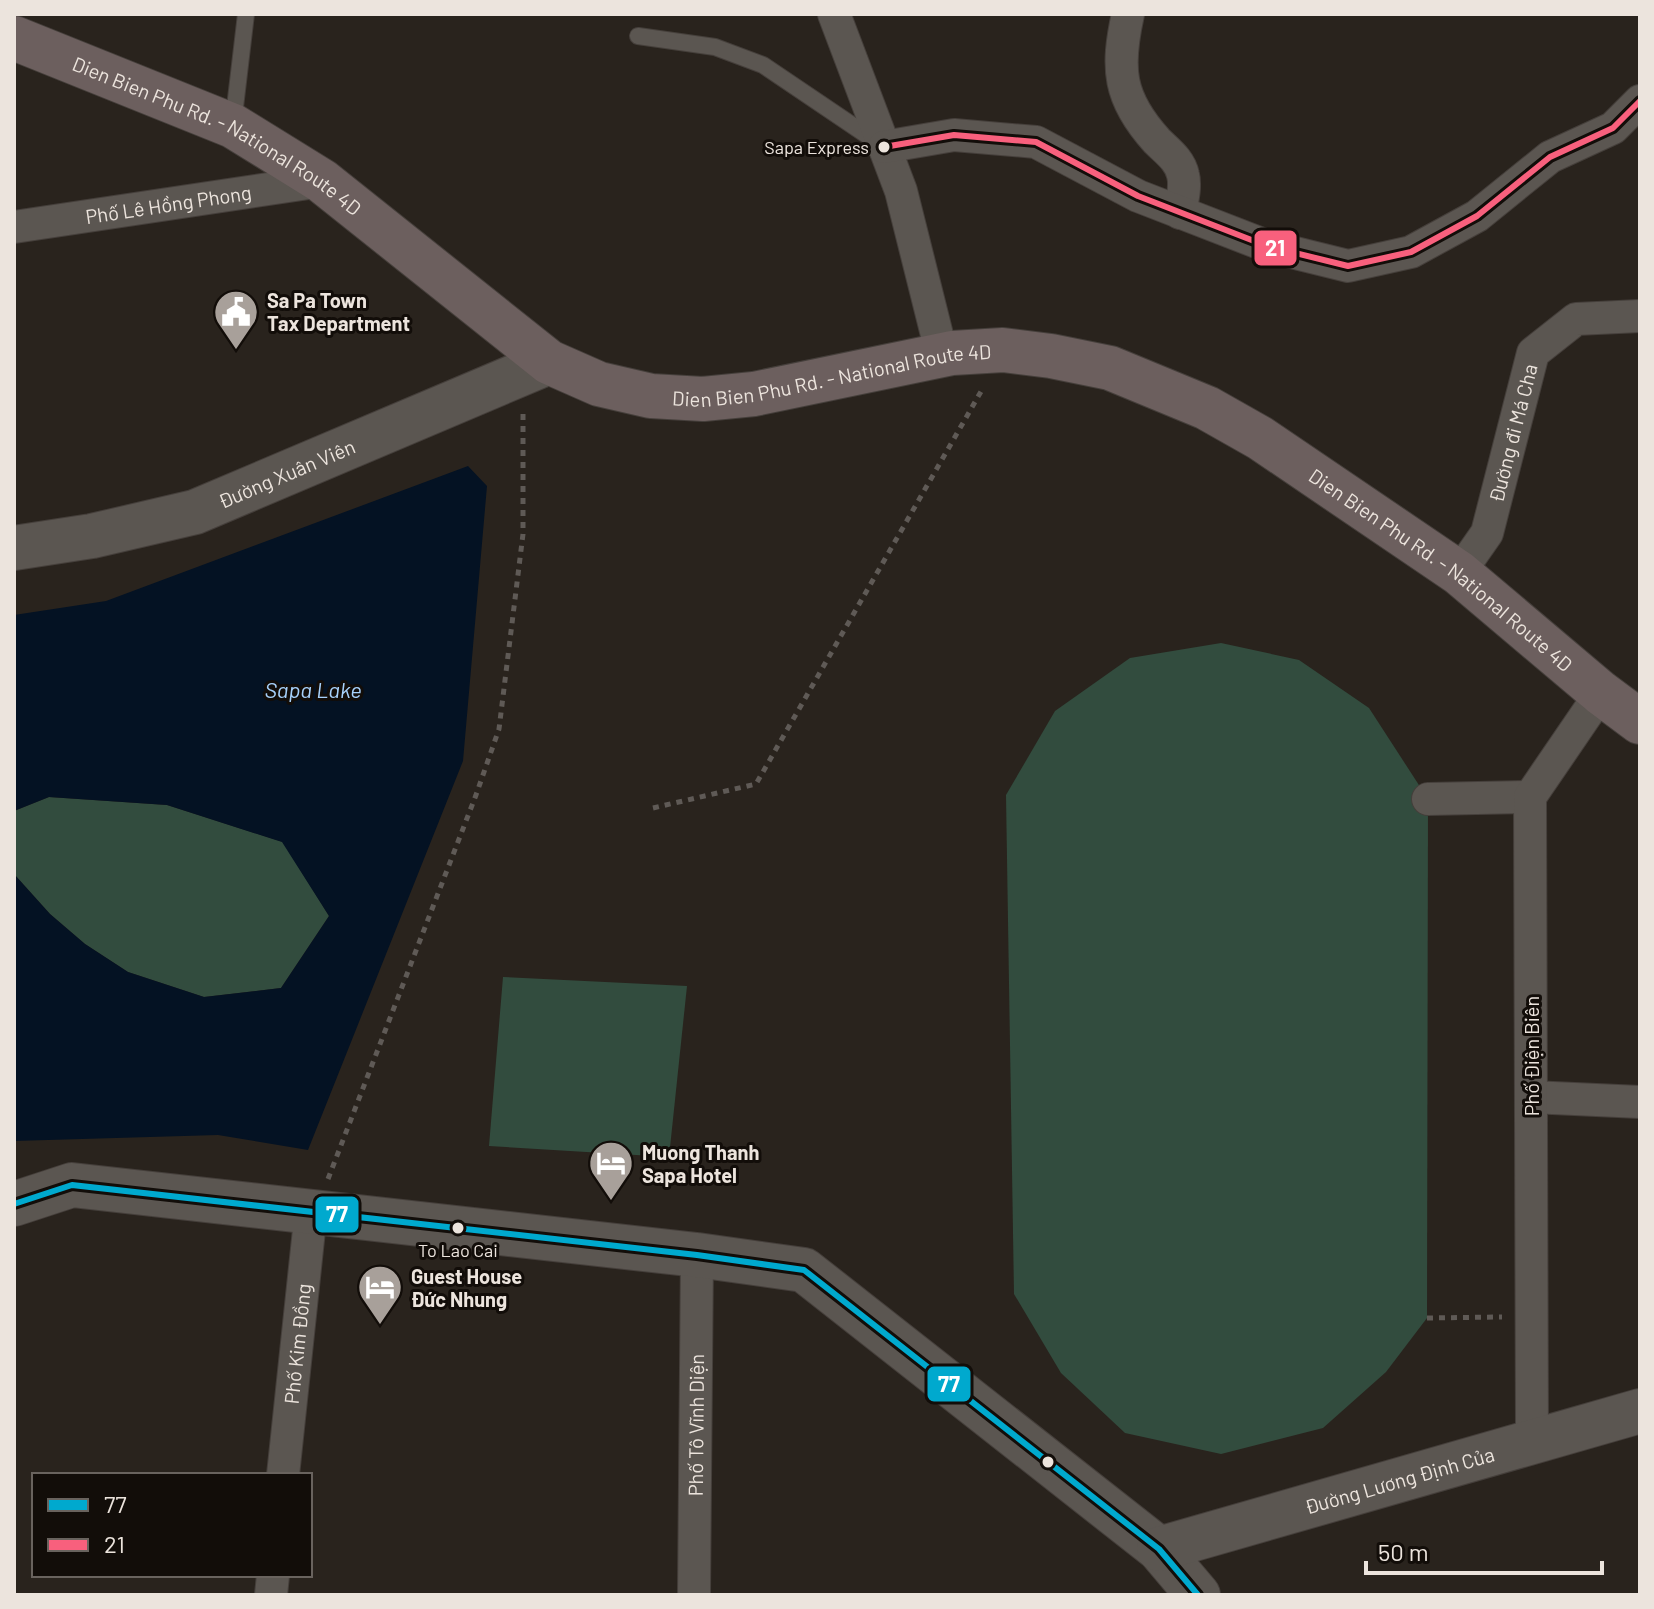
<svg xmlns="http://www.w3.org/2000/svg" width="1654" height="1609" viewBox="0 0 1654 1609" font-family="Barlow,sans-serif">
	<rect width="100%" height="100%" fill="#29231d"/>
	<g fill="#324c3e">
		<polygon points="1221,643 1299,660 1369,708 1428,799 1427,1318 1386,1372 1323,1428 1221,1454 1125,1433 1061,1373 1014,1294 1006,795 1055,711 1130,658"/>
		<polygon points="49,797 167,805 283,842 329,916 281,988 204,997 128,972 85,944 50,914 14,874 14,811"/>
		<polygon points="503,977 687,986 669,1157 489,1146"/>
	</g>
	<polygon fill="#041223" points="468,466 487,486 463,761 308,1150 218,1135 14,1141 14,874 50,914 85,944 128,972 204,997 281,988 329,916 282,842 167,805 49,797 14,811 14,615 106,601"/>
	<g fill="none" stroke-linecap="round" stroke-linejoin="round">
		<g stroke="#453f3b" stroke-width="18">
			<g id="lane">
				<polyline points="638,36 715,47 763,65 877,142"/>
				<polyline points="233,124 246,14"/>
			</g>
		</g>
		<g stroke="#453f3b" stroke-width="34">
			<g id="street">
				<polyline points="834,14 901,191 942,355"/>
				<path d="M1128,14C1116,68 1118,98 1157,141C1167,151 1180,160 1183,175C1186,186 1182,202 1180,213"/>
				<polyline points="884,147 954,135 1036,142 1138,196 1267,246 1348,266 1411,252 1477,216 1550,157 1613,128 1640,101"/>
				<path id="s1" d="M14,227L322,181"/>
				<path id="s2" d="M1459,573L1487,533L1533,353L1576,319L1640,316"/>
				<polyline points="1428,799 1530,797"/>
				<polyline points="1531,1097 1640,1102"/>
				<polyline points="1532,1441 1530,797 1601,693"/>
				<path id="s3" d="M283,1475L311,1211"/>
				<polyline points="271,1595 273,1575"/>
				<path id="s4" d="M694,1595L697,1255"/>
			</g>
		</g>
		<g stroke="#453f3b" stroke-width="46">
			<g id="secondary">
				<path id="s5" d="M14,548L92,536L195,512L549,362"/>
				<polyline points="14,1204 72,1185 697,1255 804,1270 1159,1549 1198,1595"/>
				<path id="s6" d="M1159,1549L1640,1411"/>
			</g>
		</g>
		<g stroke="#453f3b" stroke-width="46">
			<g id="primary">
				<path id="s7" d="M14,38L233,126L322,181L549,362L599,384L651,396L703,399L754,394L952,353L1003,350L1051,356L1110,368L1207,408L1260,438L1459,573L1601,693L1640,722"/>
			</g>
		</g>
		<g stroke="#5f5a56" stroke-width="5" stroke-dasharray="6 6" stroke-linecap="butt">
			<polyline points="653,808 756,784 983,388"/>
			<polyline points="328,1179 476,795 499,729 523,534 523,414"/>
			<polyline points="1427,1318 1502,1317"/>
		</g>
		<use href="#lane" stroke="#5b5651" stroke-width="16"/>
		<use href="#street" stroke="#5b5651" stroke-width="32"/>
		<use href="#secondary" stroke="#5b5651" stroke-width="44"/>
		<use href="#primary" stroke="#6c5f5e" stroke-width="44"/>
		<g stroke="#120d09" stroke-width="12">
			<polyline id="bus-1" points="14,1204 72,1185 697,1255 804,1270 1159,1549 1198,1595"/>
		</g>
		<g stroke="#120d09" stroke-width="12">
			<polyline id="bus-2" points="884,147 954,135 1036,142 1138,196 1267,246 1348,266 1411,252 1477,216 1550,157 1613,128 1640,101"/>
		</g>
		<use href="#bus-1" stroke="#00a9ce" stroke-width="6"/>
		<use href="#bus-2" stroke="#f8607d" stroke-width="6"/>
	</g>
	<defs>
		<g id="civic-pin" transform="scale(2.3)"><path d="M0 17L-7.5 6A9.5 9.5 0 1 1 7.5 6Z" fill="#a8a09a" stroke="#120d09"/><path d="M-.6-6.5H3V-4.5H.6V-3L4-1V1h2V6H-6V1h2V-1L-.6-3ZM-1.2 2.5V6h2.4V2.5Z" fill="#fff"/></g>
		<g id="hotel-pin" transform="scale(2.3)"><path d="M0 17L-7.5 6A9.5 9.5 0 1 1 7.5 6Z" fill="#a8a09a" stroke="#120d09"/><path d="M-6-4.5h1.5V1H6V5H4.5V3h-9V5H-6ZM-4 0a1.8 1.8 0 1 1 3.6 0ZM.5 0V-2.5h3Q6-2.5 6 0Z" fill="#fff"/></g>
	</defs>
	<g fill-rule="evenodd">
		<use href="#civic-pin" x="236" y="312"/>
		<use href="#hotel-pin" x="611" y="1163"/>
		<use href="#hotel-pin" x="380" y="1287"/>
	</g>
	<g fill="#ece4dd" stroke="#120d09" stroke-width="3">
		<circle cx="884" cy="147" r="7"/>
		<circle cx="458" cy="1228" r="7"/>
		<circle cx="1048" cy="1462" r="7"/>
	</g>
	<g text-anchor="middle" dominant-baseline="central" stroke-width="6" stroke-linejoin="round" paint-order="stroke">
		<g font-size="18" fill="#ece4dd" stroke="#120d09" text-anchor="end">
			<text x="869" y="147">Sapa Express</text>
			<text x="458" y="1250" text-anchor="middle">To Lao Cai</text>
		</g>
		<g font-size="20" fill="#ece4dd" stroke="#120d09">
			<text stroke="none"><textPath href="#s7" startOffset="226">Dien Bien Phu Rd. - National Route 4D</textPath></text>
			<text stroke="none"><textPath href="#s1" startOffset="156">Phố Lê Hồng Phong</textPath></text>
			<text stroke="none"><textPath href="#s7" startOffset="922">Dien Bien Phu Rd. - National Route 4D</textPath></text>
			<text stroke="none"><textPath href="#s2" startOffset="152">Đường đi Má Cha</textPath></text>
			<text stroke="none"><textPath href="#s5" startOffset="284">Đường Xuân Viên</textPath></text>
			<text stroke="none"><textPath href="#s7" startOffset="1594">Dien Bien Phu Rd. - National Route 4D</textPath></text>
			<text transform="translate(1531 1056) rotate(-90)">Phố Điện Biên</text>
			<text stroke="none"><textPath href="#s3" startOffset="132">Phố Kim Đồng</textPath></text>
			<text stroke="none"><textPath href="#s4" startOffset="170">Phố Tô Vĩnh Diện</textPath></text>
			<text stroke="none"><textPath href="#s6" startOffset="250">Đường Lương Định Của</textPath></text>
		</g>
		<g font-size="20" font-weight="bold" fill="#ece4dd" stroke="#120d09" text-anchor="start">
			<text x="267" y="300">Sa Pa Town<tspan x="267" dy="23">Tax Department</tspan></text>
			<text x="642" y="1152">Muong Thanh<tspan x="642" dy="23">Sapa Hotel</tspan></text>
			<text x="411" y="1276">Guest House<tspan x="411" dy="23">Đức Nhung</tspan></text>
		</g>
		<g font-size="22" font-style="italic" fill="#a7d1fb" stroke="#120d09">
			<text x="313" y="689">Sapa Lake</text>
		</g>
	</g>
	<g stroke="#120d09" stroke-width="3">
		<rect x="1253" y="229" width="45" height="38" rx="8" fill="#f8607d"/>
		<rect x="314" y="1195" width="46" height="39" rx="8" fill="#00a9ce"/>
		<rect x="926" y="1365" width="46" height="38" rx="8" fill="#00a9ce"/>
	</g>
	<g font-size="22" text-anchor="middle" font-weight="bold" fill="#fff">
		<text x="1275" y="256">21</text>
		<text x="337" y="1222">77</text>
		<text x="949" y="1392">77</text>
	</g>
	<rect width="1654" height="1609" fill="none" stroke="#ece4dd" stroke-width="32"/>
	<rect x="32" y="1473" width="280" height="104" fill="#120d09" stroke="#69635e" stroke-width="2"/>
	<rect x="48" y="1499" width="40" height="12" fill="#00a9ce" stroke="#69635e" stroke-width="2"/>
	<text x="104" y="1513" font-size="24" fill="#ece4dd">77</text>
	<rect x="48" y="1539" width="40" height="12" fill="#f8607d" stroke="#69635e" stroke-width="2"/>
	<text x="104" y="1553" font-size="24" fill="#ece4dd">21</text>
	<path d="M1366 1561v12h236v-12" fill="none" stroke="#ece4dd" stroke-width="4"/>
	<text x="1378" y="1561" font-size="24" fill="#ece4dd" stroke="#120d09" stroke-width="6" paint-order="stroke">50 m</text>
</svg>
